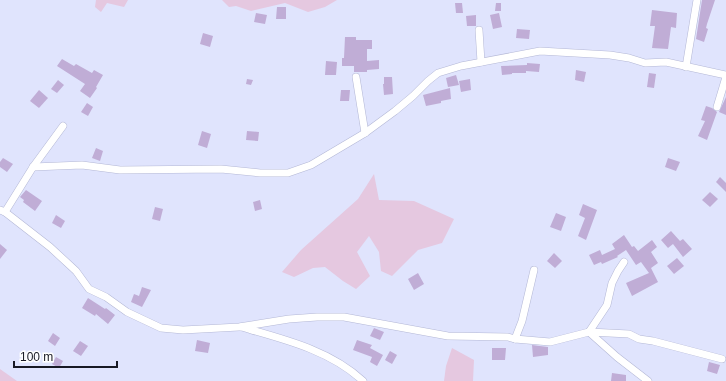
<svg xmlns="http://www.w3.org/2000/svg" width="726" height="381" viewBox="0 0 726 381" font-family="Arial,sans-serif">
	<rect width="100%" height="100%" fill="#e0e4fd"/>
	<g fill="#e5c8e0">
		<polygon points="96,0 128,0 124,7 107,3 101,12 95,7"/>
		<polygon points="222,0 337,0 325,7 308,12 285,3 251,11 236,6 229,7"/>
		<polygon points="374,174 379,200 414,201 454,219 442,243 418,250 392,276 381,271 379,252 369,236 357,252 370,276 356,289 343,281 325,267 313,268 294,277 282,272 301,250 358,199"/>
		<polygon points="452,348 474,360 473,381 444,381 446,366"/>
		<polygon points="0,369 17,381 0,381"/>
	</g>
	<g fill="#c0add6">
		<polygon points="702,0 715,0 707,24 706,28 708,29 704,42 696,39"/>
		<polygon points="455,3 462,3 463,13 456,13"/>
		<polygon points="496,3 501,3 501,11 495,11"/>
		<polygon points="277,7 286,7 286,19 276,19"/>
		<polygon points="652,10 677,13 676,28 671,27 668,49 652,48 655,26 650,26"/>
		<polygon points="256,13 267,15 265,24 254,22"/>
		<polygon points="499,13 502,27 493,29 490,15"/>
		<polygon points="476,15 476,26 467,26 466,16"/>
		<polygon points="517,29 530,30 529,39 516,38"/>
		<polygon points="203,33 213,36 210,47 200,44"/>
		<polygon points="345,37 356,37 356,40 372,40 372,49 367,49 367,61 379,60 379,69 367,70 367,72 354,72 354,66 342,66 342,58 344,58"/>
		<polygon points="62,59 74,66 76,64 92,73 94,70 103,75 96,87 97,88 90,98 80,91 85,84 57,66"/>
		<polygon points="326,61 337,62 336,75 325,75"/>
		<polygon points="527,63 540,64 539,72 526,71 526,73 512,73 512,74 502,75 501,66 527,65"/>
		<polygon points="576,70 586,72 584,82 575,80"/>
		<polygon points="649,73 656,74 654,88 647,87"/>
		<polygon points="456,75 459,85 448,87 446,78"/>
		<polygon points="384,77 392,77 393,94 384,95 383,84 384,84"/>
		<polygon points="247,79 253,80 251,85 246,84"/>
		<polygon points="470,79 471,90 461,92 459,81"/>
		<polygon points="58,80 64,85 57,93 51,89"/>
		<polygon points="450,88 451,99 441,101 441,103 426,106 423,95"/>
		<polygon points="39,90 48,98 39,108 30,101"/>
		<polygon points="341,90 350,90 349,101 340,101"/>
		<polygon points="726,97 726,115 719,112"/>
		<polygon points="87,103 93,107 88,116 81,112"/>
		<polygon points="706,106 712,108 717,112 707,140 698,136 705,121 701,120"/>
		<polygon points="202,131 211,134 207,148 198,145"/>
		<polygon points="247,131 259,132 258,141 246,140"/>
		<polygon points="96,148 103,151 100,161 92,158"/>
		<polygon points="3,158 13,164 7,172 0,167 0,162"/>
		<polygon points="668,158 680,162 676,171 665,167"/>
		<polygon points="720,177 726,183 726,192 716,182"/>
		<polygon points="26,190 42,201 35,211 23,202 24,200 20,197"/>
		<polygon points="710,192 718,199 710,207 702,200"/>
		<polygon points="260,200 262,209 255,211 253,202"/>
		<polygon points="583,204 597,210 586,240 578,236 585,218 579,215"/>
		<polygon points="155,207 163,209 160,221 152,219"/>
		<polygon points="556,213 566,217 561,231 550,227"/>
		<polygon points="56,215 65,221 61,228 52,223"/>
		<polygon points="671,231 680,241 683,239 692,249 683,257 673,244 668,248 661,240"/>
		<polygon points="624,235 632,247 634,246 638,251 652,240 657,247 651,252 658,263 651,268 658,282 632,296 626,283 649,273 641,262 636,265 626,250 617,256 618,257 602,264 601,262 594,265 589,255 600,250 602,255 615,249 612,244"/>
		<polygon points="0,244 7,250 0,259"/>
		<polygon points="554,253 562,261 555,268 547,261"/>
		<polygon points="677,258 684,266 674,274 667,266"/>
		<polygon points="418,273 424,284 414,290 408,279"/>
		<polygon points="142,287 151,290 142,307 131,302 134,294 139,296"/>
		<polygon points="88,298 105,309 106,308 115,315 108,324 96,314 95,316 82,308"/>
		<polygon points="374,328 384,332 380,340 370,336"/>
		<polygon points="53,333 60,338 55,346 48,341"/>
		<polygon points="197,340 210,343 208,353 195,351"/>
		<polygon points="357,340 372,345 370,348 383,355 377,366 370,362 372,357 353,350"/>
		<polygon points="80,341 88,346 81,356 73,351"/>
		<polygon points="532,345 548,347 548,355 533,357"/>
		<polygon points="492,348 506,348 505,360 492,360"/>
		<polygon points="390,351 397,355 392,364 385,360"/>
		<polygon points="56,357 63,361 59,368 52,364"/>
		<polygon points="709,362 720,365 717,374 707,371"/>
		<polygon points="612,373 626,375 626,381 611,381"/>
	</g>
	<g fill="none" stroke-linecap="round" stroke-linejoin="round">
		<g stroke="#b4b8d6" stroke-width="8">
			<g id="minor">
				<polyline points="479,30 481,62"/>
				<polyline points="686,67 697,0"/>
				<polyline points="356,77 365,133"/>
				<polyline points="717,107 726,77"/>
				<polyline points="33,167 82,165 120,170 221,169 260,173 288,173 311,165 365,133 395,111 413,96 428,81 438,73 461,66 540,51 610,55 629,58 645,63 666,62 726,75"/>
				<polyline points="0,210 5,212 50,247 76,271 89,289 106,297 127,312 161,328 183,330 239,327 289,319 317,317 344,317 448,336 508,337 515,339 550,342 589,332 629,334 639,339 653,341 722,359"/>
				<polyline points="5,212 33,167 63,126"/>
				<polyline points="624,262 618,271 612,283 607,305 589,332 617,357 648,381"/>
				<path d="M241,327C283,339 330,350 363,381"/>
				<polyline points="515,339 522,321 534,270"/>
			</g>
		</g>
		<use href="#minor" stroke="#fff" stroke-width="7"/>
	</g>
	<path d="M14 361v6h103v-6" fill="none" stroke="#181924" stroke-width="2"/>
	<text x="20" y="361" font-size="12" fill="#181924" stroke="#ffffff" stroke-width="3" paint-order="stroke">100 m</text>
</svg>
